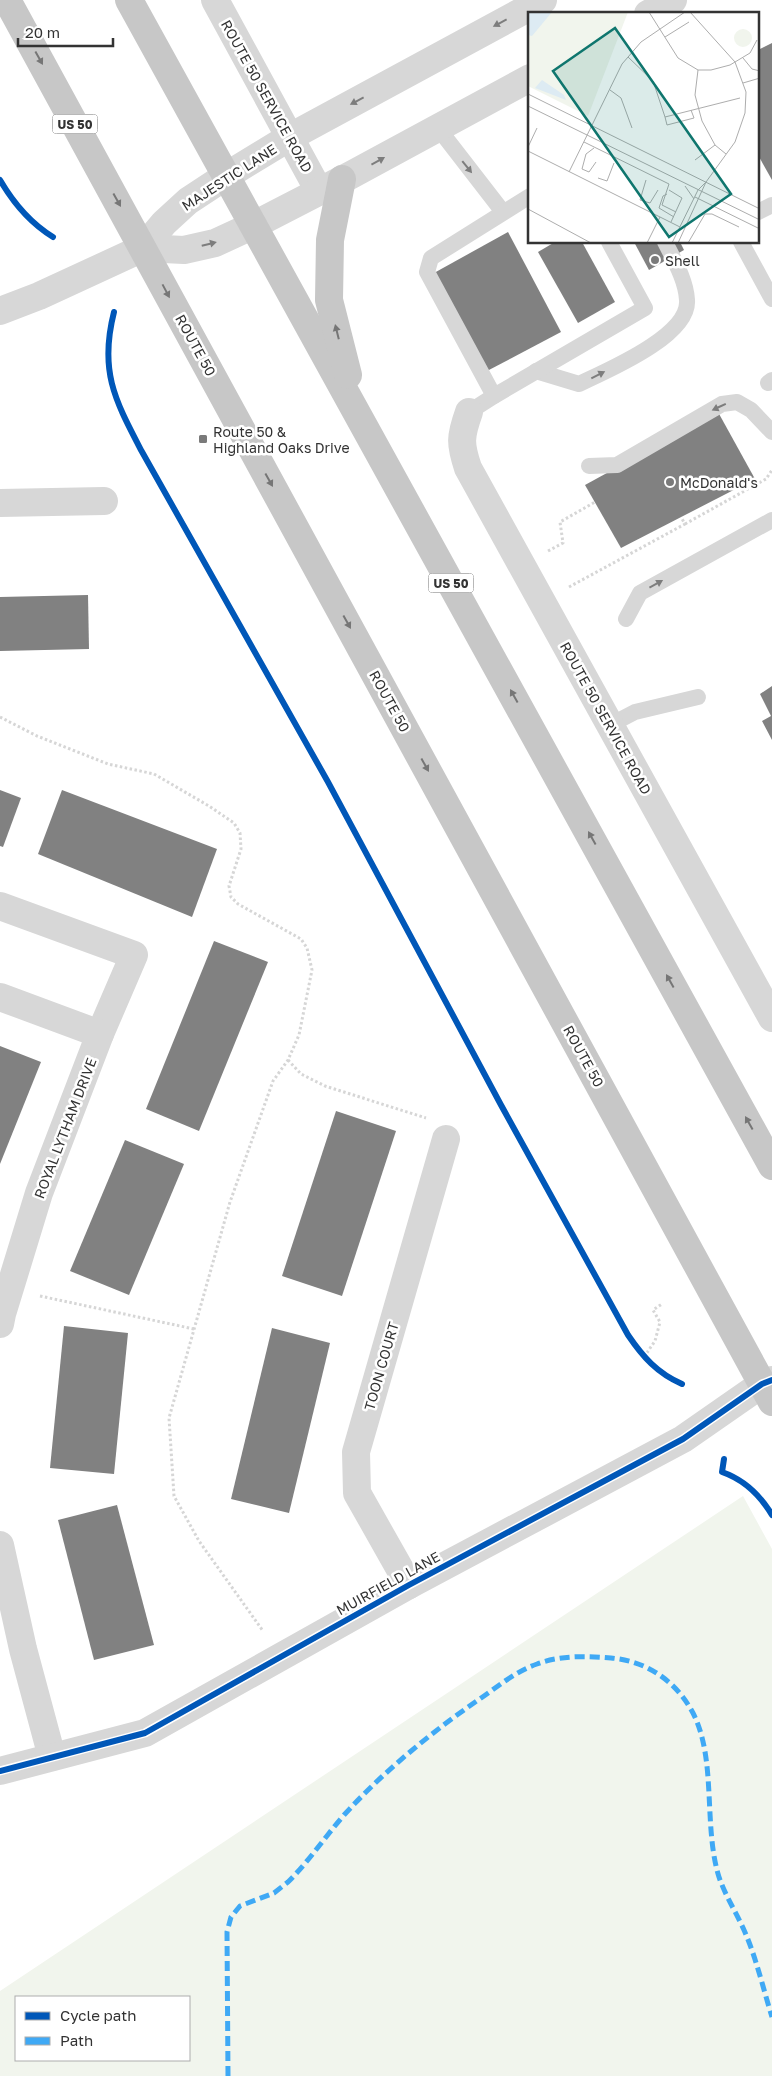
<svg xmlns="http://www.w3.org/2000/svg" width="772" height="2076" viewBox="0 0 772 2076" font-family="'Golos Text',sans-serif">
	<rect width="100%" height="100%" fill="#fff"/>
	<path fill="#f1f5ed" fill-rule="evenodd" d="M743,1496L772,1549V2076H0V1991ZM16,1997H189V2060H16Z"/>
	<g fill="#818181">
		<polygon points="772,43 772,180 758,155 758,50"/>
		<polygon points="508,232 561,332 487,371 434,273"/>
		<polygon points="555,242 582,242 615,302 578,323 538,252"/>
		<polygon points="634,242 680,242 684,250 649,270"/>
		<polygon points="718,412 755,479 621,548 585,485"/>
		<polygon points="88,595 89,649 0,651 0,597"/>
		<polygon points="772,686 772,740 762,721 771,716 760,694"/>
		<polygon points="0,790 21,798 3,847 0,846"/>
		<polygon points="62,790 217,849 192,917 38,854"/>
		<polygon points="214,941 268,962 199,1131 146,1109"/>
		<polygon points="0,1046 41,1062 0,1164"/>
		<polygon points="336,1111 396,1131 342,1296 282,1276"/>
		<polygon points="125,1140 184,1164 129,1295 70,1271"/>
		<polygon points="64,1326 128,1333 114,1474 50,1468"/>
		<polygon points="272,1328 330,1343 289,1513 231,1499"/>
		<polygon points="117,1505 154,1645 94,1660 58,1520"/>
	</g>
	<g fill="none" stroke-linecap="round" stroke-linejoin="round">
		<g stroke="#d6d6d6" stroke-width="3" stroke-dasharray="2.5 2.5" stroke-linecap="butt">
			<polyline points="685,524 766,479 772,470"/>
			<polyline points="548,551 563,543 560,522 595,502"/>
			<polyline points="569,587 685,524 681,517"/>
			<polyline points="0,717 37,736 108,764 154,774 209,806 234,823 240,833 241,849 229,886 231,897 238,904 301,939 307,948 312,970 299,1035 288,1060 273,1081 230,1202 169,1418 174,1496 199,1541 263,1631"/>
			<polyline points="288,1060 301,1074 325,1086 426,1118"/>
			<polyline points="40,1296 194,1329"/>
			<polyline points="644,1357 655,1341 660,1322 653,1310 662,1304"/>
		</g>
		<g stroke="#d7d7d7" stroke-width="16">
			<polyline points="438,128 503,212"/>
			<polyline points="758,212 772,205"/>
			<polyline points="741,242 772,299"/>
			<path d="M536,371L579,384C606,371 690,336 687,300C686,280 674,260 665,242"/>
			<polyline points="768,383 772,380"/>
			<polyline points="494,396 427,272 431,258 530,196"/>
			<polyline points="469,412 494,396 645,308 609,242"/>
			<polyline points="589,466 617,465 722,404 737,402 751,410 772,432"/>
			<polyline points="626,619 640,593 772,520"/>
			<polyline points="610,725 635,712 698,697"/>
		</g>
		<g stroke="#d7d7d7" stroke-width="28">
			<polyline points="215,0 319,191"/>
			<polyline points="0,311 39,296 143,248"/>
			<path d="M469,412C460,437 460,444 468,468L772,1018"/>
			<polyline points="0,503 104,501"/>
			<polyline points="0,906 134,955 100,1034"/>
			<polyline points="0,997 100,1034 39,1193 2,1314 0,1324"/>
			<polyline points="0,1545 23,1649 52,1757"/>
			<polyline points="409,1585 357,1493 356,1452 446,1139"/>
			<polyline points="0,1771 145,1733 409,1585 683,1439 762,1384 772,1380"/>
		</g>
		<g stroke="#d7d7d7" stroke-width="28">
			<polyline points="648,14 673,0"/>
			<polyline points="143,248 164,223 188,201 226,176 290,137 543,0"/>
			<polyline points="143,248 184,250 215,243 254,225 351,175 530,78"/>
		</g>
		<g stroke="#c7c7c7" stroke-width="28">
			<polyline points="7,0 772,1402"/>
			<polyline points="129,0 772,1166"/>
			<polyline points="342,179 330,240 329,300 348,375"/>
		</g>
		<path stroke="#3fa9f5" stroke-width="5" stroke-dasharray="10 5" stroke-linecap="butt" d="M228,2076L227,1932L231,1917L240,1906L274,1893L288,1882C309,1861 325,1837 344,1815C385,1770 434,1730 484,1696C501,1684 517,1671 537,1664C560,1655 588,1656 611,1658C647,1661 676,1681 693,1713C717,1760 703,1826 719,1877C725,1895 736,1912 744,1930C756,1957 763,1988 772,2017"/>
		<g stroke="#fff" stroke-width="9">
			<g id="cycleway">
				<path d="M0,180C14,204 30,223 53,237"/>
				<path d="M114,312C99,371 115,400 141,450L328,782L501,1105L628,1335C643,1357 657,1373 682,1384"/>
				<path d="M724,1459L722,1472C745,1480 760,1495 772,1515"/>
				<polyline points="0,1771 145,1733 409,1585 683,1439 762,1384 772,1380"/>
			</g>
		</g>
		<use href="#cycleway" stroke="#0057b8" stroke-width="6"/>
	</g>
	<defs><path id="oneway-solid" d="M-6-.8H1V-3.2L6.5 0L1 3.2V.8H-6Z" transform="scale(1.25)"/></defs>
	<g fill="#7d7d7d">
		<use href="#oneway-solid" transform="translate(500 23) rotate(152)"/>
		<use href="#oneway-solid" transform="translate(357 101) rotate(152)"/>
		<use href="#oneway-solid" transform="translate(378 161) rotate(-29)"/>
		<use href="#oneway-solid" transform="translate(467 167) rotate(51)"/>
		<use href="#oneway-solid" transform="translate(209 244) rotate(-14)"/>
		<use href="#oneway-solid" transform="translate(598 375) rotate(-27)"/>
		<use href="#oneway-solid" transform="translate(719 407) rotate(155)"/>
		<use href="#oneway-solid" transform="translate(656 584) rotate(-29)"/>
	</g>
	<g fill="#767676">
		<use href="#oneway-solid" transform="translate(39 58) rotate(61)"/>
		<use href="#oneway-solid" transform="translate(117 200) rotate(61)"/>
		<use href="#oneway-solid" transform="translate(166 291) rotate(62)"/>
		<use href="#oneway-solid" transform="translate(337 332) rotate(-104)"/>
		<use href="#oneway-solid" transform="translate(269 480) rotate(61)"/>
		<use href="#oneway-solid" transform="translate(347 622) rotate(61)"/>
		<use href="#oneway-solid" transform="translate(514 696) rotate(-119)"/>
		<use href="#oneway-solid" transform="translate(425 765) rotate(61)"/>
		<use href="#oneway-solid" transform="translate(592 838) rotate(-119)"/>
		<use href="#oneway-solid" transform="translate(670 981) rotate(-119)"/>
		<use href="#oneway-solid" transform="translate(749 1123) rotate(-119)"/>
	</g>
	<g fill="#7a7a7a" stroke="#fff" stroke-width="2">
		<circle cx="655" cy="260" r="5"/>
		<rect x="198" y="434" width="10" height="10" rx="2.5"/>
		<circle cx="670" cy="482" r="5"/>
	</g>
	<g text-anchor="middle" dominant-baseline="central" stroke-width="5" stroke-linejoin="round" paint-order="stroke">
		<g fill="#fff" stroke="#707070" stroke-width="1">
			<rect x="52.5" y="114.5" width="45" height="19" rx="4"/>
			<rect x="428.5" y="573.5" width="45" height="19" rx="4"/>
		</g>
		<g font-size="12" font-weight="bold" fill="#333">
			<text x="75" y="124">US 50</text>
			<text x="451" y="583">US 50</text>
		</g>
		<g font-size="14" fill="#333" stroke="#fff">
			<text transform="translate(267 96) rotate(61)">ROUTE 50 SERVICE ROAD</text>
			<text transform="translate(229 177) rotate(-33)">MAJESTIC LANE</text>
			<text transform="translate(196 345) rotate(61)">ROUTE 50</text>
			<text transform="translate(390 701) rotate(61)">ROUTE 50</text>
			<text transform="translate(606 718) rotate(61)">ROUTE 50 SERVICE ROAD</text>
			<text transform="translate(584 1056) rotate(61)">ROUTE 50</text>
			<text transform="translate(65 1128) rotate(-69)">ROYAL LYTHAM DRIVE</text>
			<text transform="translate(381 1366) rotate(-74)">TOON COURT</text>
			<text transform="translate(388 1583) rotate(-29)">MUIRFIELD LANE</text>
		</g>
		<g font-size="14" fill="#333" stroke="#fff" text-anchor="start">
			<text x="665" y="260">Shell</text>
			<text x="213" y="431">Route 50 &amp;<tspan x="213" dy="16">Highland Oaks Drive</tspan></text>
			<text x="680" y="482">McDonald's</text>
		</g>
	</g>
	<g transform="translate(528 12)">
		<rect width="231" height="231" fill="#fff"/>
		<path d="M0,0H100L60,104L0,74ZM206 26a9 9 0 1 1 18 0a9 9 0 1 1-18 0Z" fill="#f1f5ed"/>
		<path d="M0,0H24L4,24L0,23ZM14,68L36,83L38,88L7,76Z" fill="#ddebf3"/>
		<path fill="none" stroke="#adadad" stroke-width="1" d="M121,0L150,46L170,58H183L202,53L222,41L229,28M137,25L161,10M100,45L125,69L137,105L212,86M215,46L224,57L232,59M170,58L167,83L174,109L187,133L198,142M215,71L232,66M82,78L93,86L104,116M0,82L232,197M0,94L232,208M137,105L139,113L166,106L163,98M56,130L141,172L134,193L148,200M0,135L9,116M66,136L58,142L54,157L61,160L68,150M0,139L152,215M167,148L187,133M41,160L94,52L113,30L157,0M70,166L79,169L86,151M118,168L112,188L122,191L130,178M157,174L166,187M141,178L154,186L143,210M139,182L135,184L131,196L146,205M167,185L232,217M0,197L63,231M119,231L132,205M144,231L170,178L178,170M150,231L178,170L207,130L217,101L218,80L207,50L162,0M160,231L177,202H184L211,215"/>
		<path fill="#0f766e" fill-opacity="0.15" stroke="#0f766e" stroke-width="2.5" d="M87,16L203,182L141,225L25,59Z"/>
		<rect width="231" height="231" fill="none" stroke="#333" stroke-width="2.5"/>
	</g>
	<rect x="15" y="1996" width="175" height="65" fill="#ffffff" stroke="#adadad"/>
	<rect x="25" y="2012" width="25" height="8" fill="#0057b8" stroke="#adadad"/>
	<text x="60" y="2021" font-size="15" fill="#333333">Cycle path</text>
	<rect x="25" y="2037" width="25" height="8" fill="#3fa9f5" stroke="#adadad"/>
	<text x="60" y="2046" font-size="15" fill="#333333">Path</text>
	<path d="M18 38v8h95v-8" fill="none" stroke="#333333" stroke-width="2.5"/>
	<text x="25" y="38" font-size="15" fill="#333333" stroke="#ffffff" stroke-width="4" paint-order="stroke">20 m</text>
</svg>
